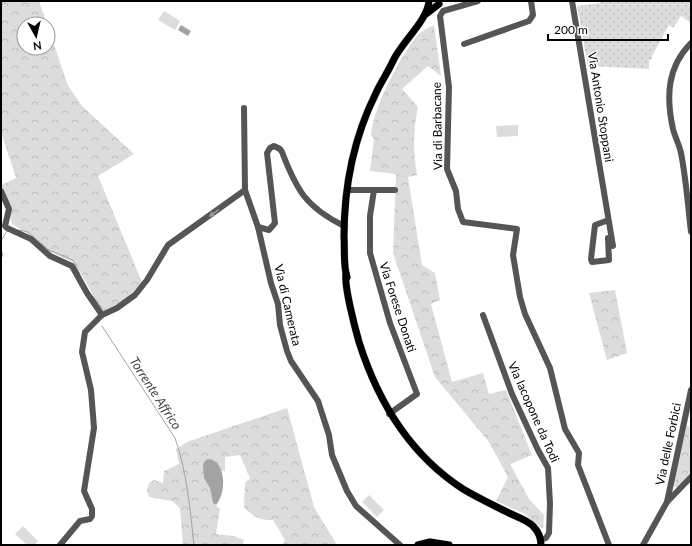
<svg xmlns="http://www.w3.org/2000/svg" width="692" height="546" viewBox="0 0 692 546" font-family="Lato,sans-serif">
	<defs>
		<pattern id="forest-crowns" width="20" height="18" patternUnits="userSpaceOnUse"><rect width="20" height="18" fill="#dcdcdc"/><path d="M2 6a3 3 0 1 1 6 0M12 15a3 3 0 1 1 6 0" fill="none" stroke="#bbb"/></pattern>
		<pattern id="park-dots" width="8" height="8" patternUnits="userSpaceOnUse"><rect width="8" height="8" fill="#dcdcdc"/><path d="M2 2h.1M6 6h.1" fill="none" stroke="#bbb" stroke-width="1.8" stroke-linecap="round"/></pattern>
	</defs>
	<rect width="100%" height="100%" fill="#fff"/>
	<g fill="#dcdcdc">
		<polygon points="164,11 180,21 175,30 158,20"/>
		<polygon points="518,125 518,136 497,137 496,126"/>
		<polygon points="369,495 384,510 377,517 362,502"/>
		<polygon points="23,526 38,541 34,545 27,545 15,534"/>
	</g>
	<g fill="url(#forest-crowns)">
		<path d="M1,1H39L47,24H24V48H48V27L68,86L83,107L134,154L98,176L142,282C131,296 118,305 102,311L75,263L48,251L30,235L12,224L2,185L16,178L1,132Z"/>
		<path d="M434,25L441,76L428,66L402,89L418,107C413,131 413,151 417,175L408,177L422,265L435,273L440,300L431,304L452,382L483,373L489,394L506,390L532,455L510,464L529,499L544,515L543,529L525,514L496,501L508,477L489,442L435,377L393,253L396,174L370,171L374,139L371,135C373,108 399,59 416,37C420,32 428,28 434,25Z"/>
		<polygon points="615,290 627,353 607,360 589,293"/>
		<path d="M287,408L314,507L337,545H283L285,540L273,520C260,521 252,516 244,507L245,483L250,478L240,455L225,457V471H221L213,460H206L213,503L220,509L216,534L234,536L244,540L242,545H183L180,508L172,501L149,497L147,491L149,483L154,480L163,483L164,471L179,464L176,449L187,442Z"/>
		<polygon points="687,426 691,427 691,476 689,474 678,488 669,484"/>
	</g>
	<polygon fill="url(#park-dots)" points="600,1 691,1 691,23 681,16 673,28 669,25 652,56 652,59 649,60 649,69 588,66 577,6 600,3"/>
	<g fill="#a3a3a3">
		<polygon points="181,25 191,31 188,36 178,30"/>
		<path d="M210,459C227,464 226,494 216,505L213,503L210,488L204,478L203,464L206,460Z"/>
	</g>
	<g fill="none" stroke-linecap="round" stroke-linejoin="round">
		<g stroke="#a3a3a3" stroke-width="1">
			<polyline points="19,230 28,232 49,250 73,260 80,274"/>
			<polyline points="1,241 7,231"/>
			<polyline points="1,250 3,255 1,258"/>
			<polyline points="93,296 102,308"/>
			<path d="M102,326L175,438C187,472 190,509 194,545"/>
		</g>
		<g stroke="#dbdbdb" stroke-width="8">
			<g id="major">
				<polyline points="426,14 439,4"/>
				<path d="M346,274C344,286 355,328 359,342C378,402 409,454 463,489C478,498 493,505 509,513C517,517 527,520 533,526C538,531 541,538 541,545"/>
				<path d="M347,277C343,265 345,250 344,237C344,188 354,137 376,93C381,82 388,72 393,61C401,43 428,20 429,1"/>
				<polyline points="418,545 430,542 449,545"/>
			</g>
		</g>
		<g stroke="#555" stroke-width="6">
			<polyline points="478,1 443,11 440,16 449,87 447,169 456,191 458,209 463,222 517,229 513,255 520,297 525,314 550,368 565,429 579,453 578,465 609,545"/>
			<polyline points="572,1 613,246"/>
			<path d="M691,43C667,67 666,97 673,129C675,137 679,144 681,153C686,178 688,206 691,232"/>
			<polyline points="464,44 529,21 533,15 531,1"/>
			<polyline points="244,108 245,190 258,227 271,283 278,304 280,325 287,351 291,361 318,401 329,435 332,455 347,491 356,506 400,545"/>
			<polyline points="347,190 395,190"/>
			<polyline points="374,190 370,216 370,253 390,323 417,394 389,414"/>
			<polyline points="1,191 9,209 5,226 7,228 31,239 50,256 72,266 87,293 102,315"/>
			<polyline points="606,221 595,225 591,259 592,262 609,260 608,238"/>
			<path d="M258,227L269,230L275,223L267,153L270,148L274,146L280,149L282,152C297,191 306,207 344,226"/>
			<polyline points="483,315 512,394 538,450 548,468 550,504 549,533 546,538 540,540"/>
			<polyline points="667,502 691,390"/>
			<polyline points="60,545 80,521 90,519 92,516 92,509 84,491 94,428 91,390 82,352 85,332 102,315 117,308 135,295 147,280 168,245 245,190"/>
			<polyline points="643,545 667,502 691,477"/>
		</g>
		<use href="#major" stroke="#000" stroke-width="7"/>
	</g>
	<defs><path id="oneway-solid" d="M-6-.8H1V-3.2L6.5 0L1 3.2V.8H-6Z"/></defs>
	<use fill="#999" href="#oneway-solid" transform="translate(214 213) rotate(144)"/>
	<g text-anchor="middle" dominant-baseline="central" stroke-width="3" stroke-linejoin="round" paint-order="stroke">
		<g font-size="12" fill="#000" stroke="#fff">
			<text transform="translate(601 107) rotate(81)">Via Antonio Stoppani</text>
			<text transform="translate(437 126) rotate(-91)">Via di Barbacane</text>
			<text transform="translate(288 305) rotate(77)">Via di Camerata</text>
			<text transform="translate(398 307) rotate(72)">Via Forese Donati</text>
			<text transform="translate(534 412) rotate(66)">Via Iacopone da Todi</text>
			<text transform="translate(668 444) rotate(-78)">Via delle Forbici</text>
		</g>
		<g font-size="13" font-style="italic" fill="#444" stroke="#fff">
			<text transform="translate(156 393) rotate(57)">Torrente Affrico</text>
		</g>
	</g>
	<rect width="692" height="546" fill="none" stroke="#000000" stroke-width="4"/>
	<g transform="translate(36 36) rotate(172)"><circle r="19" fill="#ffffff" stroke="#999999"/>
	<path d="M0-3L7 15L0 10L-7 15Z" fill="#000000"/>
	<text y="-6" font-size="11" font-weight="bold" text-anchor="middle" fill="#000000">N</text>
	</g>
	<path d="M548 34v6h120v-6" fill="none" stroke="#000000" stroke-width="2"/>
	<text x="554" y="34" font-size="12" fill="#000000" stroke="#ffffff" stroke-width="3" paint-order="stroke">200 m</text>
</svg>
